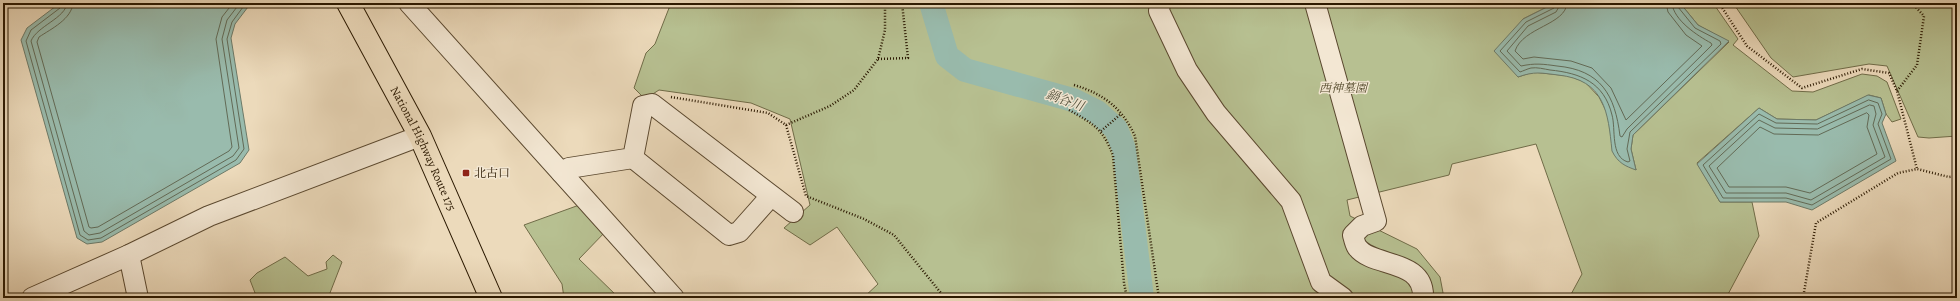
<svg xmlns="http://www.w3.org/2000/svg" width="1960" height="301" viewBox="0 0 1960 301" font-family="Alegreya,'Noto Serif JP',serif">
	<rect width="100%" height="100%" fill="#ecdabb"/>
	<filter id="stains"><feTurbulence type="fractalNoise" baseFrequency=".005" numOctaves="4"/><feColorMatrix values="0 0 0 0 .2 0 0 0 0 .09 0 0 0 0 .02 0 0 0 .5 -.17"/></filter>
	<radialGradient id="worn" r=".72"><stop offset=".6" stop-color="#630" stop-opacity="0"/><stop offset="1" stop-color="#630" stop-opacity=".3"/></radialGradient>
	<g fill="#b7c091" stroke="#706c48">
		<polygon points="671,3 1555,3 1523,19 1518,77 1533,72 1569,76 1585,82 1599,97 1636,170 1631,149 1633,135 1729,42 1698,25 1680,3 1713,3 1738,39 1733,45 1792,91 1813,92 1862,74 1877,76 1887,82 1901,119 1892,122 1886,114 1881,98 1869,95 1816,120 1777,119 1759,108 1697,163 1720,202 1752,202 1759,236 1726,298 1569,298 1582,274 1536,144 1452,164 1449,175 1347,200 1350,216 1417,249 1440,277 1444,298 863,298 878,284 837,227 810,245 784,228 810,205 790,119 751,103 659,90 645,99 634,88 646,53 655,44"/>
		<polygon points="1733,3 1957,3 1957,136 1929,138 1918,137 1887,66 1869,64 1793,77 1771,58"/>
		<polygon points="582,204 607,230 579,259 619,298 564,298 562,284 524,225"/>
		<polygon points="333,255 342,262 328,298 257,298 250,280 257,273 285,257 308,276 327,269 326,262"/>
	</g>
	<g fill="#99bbad" stroke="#6d7a68">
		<polygon points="60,3 251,3 235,24 231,38 249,150 240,163 102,242 87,244 77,238 21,40 27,28"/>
		<path d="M1555,3H1680L1698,25L1729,41L1633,135L1631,149L1636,170C1625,166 1618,163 1612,151C1608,112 1605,80 1558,75C1541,73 1535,71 1518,77L1494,51L1523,19Z"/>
		<polygon points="1868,95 1881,98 1886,114 1882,123 1896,161 1812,210 1786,202 1720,202 1697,164 1759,108 1777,119 1816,120"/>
	</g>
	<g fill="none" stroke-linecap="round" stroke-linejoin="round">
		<g stroke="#626a56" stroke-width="1">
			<polyline points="62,3 60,8 31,30 26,41 80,235 88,240 101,238 236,160 244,149 227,39 232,22 246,3"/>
			<path d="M67,3C66,18 37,26 31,41L84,231L89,235L100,233L233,156L239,148L222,39L227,20L240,3"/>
			<path d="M73,3C72,19 51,29 39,37L37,42L89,227L91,228L98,227L229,151L232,147L216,39L222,17L233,3"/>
			<path d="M1556,3L1554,8L1526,22L1500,51L1520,72C1523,71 1527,69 1531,68C1537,67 1544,69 1550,70C1580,73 1604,82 1612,115C1616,129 1610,157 1628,162L1630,161L1627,149L1630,132L1721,44L1720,41L1695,28L1678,7L1677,3"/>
			<path d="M1561,3L1556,12L1528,26L1507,51L1521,66C1535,63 1543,64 1557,66C1601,70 1615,95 1620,136L1622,137L1627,129L1712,45L1711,43C1698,36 1673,20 1672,3"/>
			<path d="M1567,3C1566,25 1523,27 1515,51L1523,59L1534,57L1571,61L1592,68L1611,88L1626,120L1702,46L1686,35L1668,12L1666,3"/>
			<polygon points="1869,100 1878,103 1882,114 1878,124 1891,159 1812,205 1786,198 1723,198 1703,165 1759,114 1776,123 1817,124"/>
			<polygon points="1870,105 1874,106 1876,114 1873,125 1885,157 1811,200 1786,193 1726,193 1709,166 1759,120 1775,128 1817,129"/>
			<polygon points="1867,113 1869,115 1867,127 1877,154 1810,193 1786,187 1729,187 1717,168 1760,127 1774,134 1818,135"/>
		</g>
		<polyline stroke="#6d7a68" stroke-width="4" points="3,5 5,3"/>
		<polyline stroke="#99bbad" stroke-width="24" points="931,3 947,56 965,70 1073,100 1097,112 1116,129 1124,149 1142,298"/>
		<g stroke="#5a482f" stroke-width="22">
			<g id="minor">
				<polyline points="409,3 674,298"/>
				<polyline points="1160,3 1159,11 1187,70 1216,113 1291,201 1321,282 1343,298"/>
				<path d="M1315,3L1376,221L1362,226L1353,235C1354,239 1355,244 1357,247C1372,268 1425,258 1423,298"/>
				<polyline points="633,158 729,235 739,232 771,196"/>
				<polyline points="561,172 569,168 633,158 643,106 652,104 793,212"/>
				<polyline points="129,255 138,298"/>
				<polyline points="32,298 129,255 209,216 420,136"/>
			</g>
		</g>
		<g stroke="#2a1800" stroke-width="24">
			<g id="highway">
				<path id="s1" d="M348,3L420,136L491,298"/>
			</g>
		</g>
		<g stroke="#2a1800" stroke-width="2.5" stroke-dasharray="1 2" stroke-linecap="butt">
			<polyline points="1719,3 1747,46 1802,88 1862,69 1889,73 1897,91 1917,169"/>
			<polyline points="878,59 908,58 902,3"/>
			<path d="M1074,85C1104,94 1122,108 1135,136L1159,298"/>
			<polyline points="1897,91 1917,65 1924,16 1912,3"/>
			<polyline points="671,97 768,113 786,125 806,196 864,219 894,235 945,298"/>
			<path d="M1069,110C1092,123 1104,129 1113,156L1124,283L1127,298"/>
			<polyline points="786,125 830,106 854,90 878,59 885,30 885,3"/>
			<polyline points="1101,131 1121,114"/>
			<polyline points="1803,298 1816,223 1898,173 1917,169 1949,177 1957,176"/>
		</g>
		<use href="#minor" stroke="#f3e7d3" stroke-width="20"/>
		<use href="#highway" stroke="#ecdabb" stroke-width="22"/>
	</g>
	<rect fill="#8f2418" stroke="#f3e7d3" stroke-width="1.5" x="462" y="169" width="8" height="8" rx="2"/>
	<g text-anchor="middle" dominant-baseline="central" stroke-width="3" stroke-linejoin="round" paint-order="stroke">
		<g font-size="12" font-style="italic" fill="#544a2c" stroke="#f3e7d3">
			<text x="1343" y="88">西神墓園</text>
		</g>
		<g font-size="12" fill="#2a1800" stroke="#f3e7d3">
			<text stroke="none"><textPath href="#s1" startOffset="164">National Highway Route 175</textPath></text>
		</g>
		<g font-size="12" fill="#2a1800" stroke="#f3e7d3" text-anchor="start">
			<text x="474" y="173">北古口</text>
		</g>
		<g font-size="13" font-style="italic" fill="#51513d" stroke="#f3e7d3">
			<text transform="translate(1065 100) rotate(20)">鍋谷川</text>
		</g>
	</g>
	<rect width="1960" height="301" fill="none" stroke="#ecdabb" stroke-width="16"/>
	<rect x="4" y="4" width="1952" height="293" fill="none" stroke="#2a1800" stroke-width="2"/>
	<rect x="8" y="8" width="1944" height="285" fill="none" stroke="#2a1800"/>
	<rect width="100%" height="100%" filter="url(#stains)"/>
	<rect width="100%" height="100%" fill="url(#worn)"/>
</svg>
